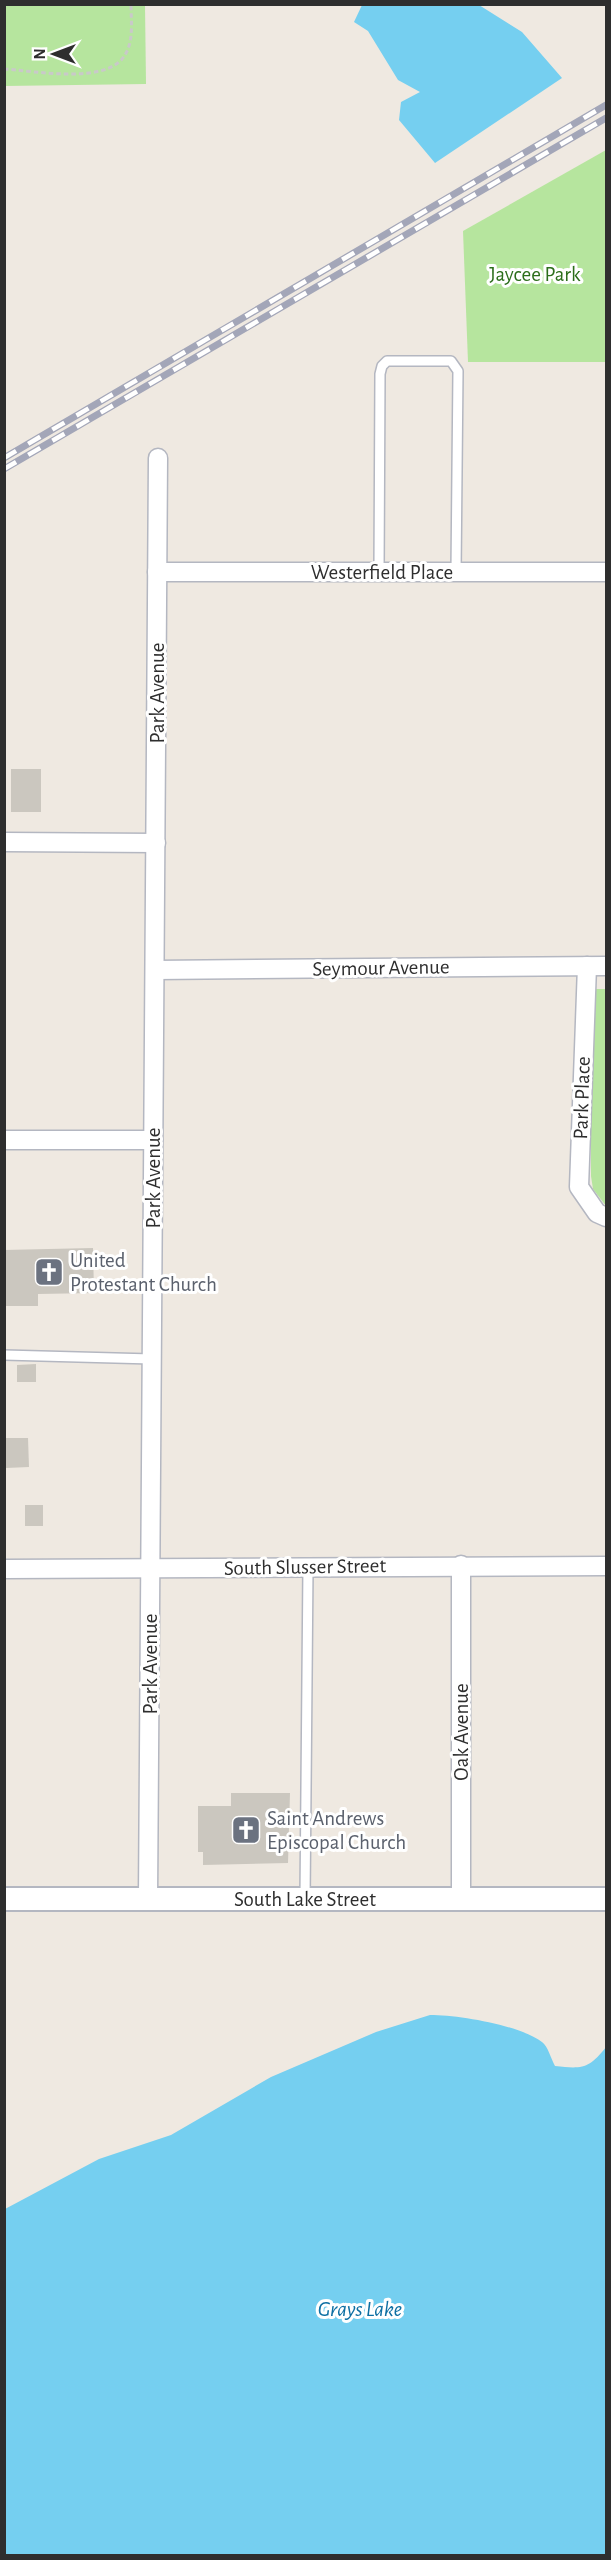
<svg xmlns="http://www.w3.org/2000/svg" width="611" height="2560" viewBox="0 0 611 2560" font-family="'Alegreya Sans',sans-serif">
	<rect width="100%" height="100%" fill="#efe9e1"/>
	<g fill="#b6e59e">
		<polygon points="4,5 145,5 146,84 5,86"/>
		<polygon points="606,150 606,362 468,362 463,231"/>
		<polygon points="591,989 606,989 606,1206 593,1189 591,1176"/>
	</g>
	<g fill="#75cff0">
		<polygon points="362,5 479,5 522,32 562,78 435,163 399,120 401,102 420,92 398,80 368,31 354,22"/>
		<path d="M430,2015C459,2015 519,2025 542,2042C548,2046 551,2059 555,2066C582,2069 589,2069 606,2047V2555H5V2209L99,2159L171,2135L271,2077L376,2032Z"/>
	</g>
	<g fill="#cbc7bf">
		<rect x="11" y="769" width="30" height="43"/>
		<polygon points="93,1248 94,1293 38,1294 38,1306 4,1306 4,1250"/>
		<polygon points="36,1364 36,1382 17,1382 17,1365"/>
		<polygon points="6,1438 28,1438 29,1467 6,1468"/>
		<rect x="25" y="1505" width="18" height="21"/>
		<polygon points="231,1793 290,1793 288,1863 203,1865 203,1852 198,1852 198,1806 231,1806"/>
	</g>
	<g fill="none" stroke-linecap="round" stroke-linejoin="round">
		<g stroke="#b4b7c1" stroke-width="12">
			<g id="service">
				<polyline points="379,572 380,374 382,366 387,361 451,361 458,371 456,572"/>
				<polyline points="4,1355 152,1359"/>
				<polyline points="305,1899 308,1567"/>
			</g>
		</g>
		<g stroke="#b4b7c1" stroke-width="21">
			<g id="minor">
				<polyline points="157,572 606,572"/>
				<polyline points="4,842 156,843"/>
				<polyline points="587,966 579,1187 597,1213 606,1217"/>
				<polyline points="155,970 606,966"/>
				<polyline points="4,1140 153,1140"/>
				<polyline points="461,1565 461,1899"/>
				<polyline points="4,1569 606,1566"/>
				<polyline points="148,1899 158,458"/>
			</g>
		</g>
		<g stroke="#b4b7c1" stroke-width="26">
			<polyline id="tertiary" points="4,1899 606,1899"/>
		</g>
		<path stroke="#c9c9c9" stroke-width="3" stroke-dasharray="4.5 3" stroke-linecap="butt" d="M4,69C35,71 107,85 125,55C134,40 131,21 131,4"/>
		<use href="#service" stroke="#fff" stroke-width="9"/>
		<use href="#minor" stroke="#fff" stroke-width="18"/>
		<use href="#tertiary" stroke="#fff" stroke-width="22"/>
		<g stroke="#a3a6b8" stroke-width="7">
			<g id="rail">
				<polyline points="4,458 606,105"/>
				<polyline points="4,469 606,118"/>
			</g>
		</g>
		<use href="#rail" stroke="#fff" stroke-width="4.5" stroke-dasharray="14" stroke-linecap="butt"/>
	</g>
	<defs>
		<g id="church-square" transform="scale(1.5)"><rect x="-9" y="-9" width="18" height="18" rx="4" fill="#6b7280" stroke="#fff"/><path d="M-1.2-6h2.4v3.5h3.3v2.4h-3.3V6h-2.4V-.1h-3.3v-2.4h3.3Z" fill="#fff"/></g>
	</defs>
	<g fill-rule="evenodd">
		<use href="#church-square" x="49" y="1272"/>
		<use href="#church-square" x="246" y="1830"/>
	</g>
	<g text-anchor="middle" dominant-baseline="central" stroke-width="6" stroke-linejoin="round" paint-order="stroke">
		<g font-size="21" fill="#2c6e1b" stroke="#fff">
			<text x="535" y="274">Jaycee Park</text>
		</g>
		<g font-size="21" fill="#2e2e2e" stroke="#fff">
			<text x="382" y="572">Westerfield Place</text>
			<text transform="translate(157 693) rotate(-90)">Park Avenue</text>
			<text transform="translate(381 968) rotate(-1)">Seymour Avenue</text>
			<text transform="translate(582 1098) rotate(-88)">Park Place</text>
			<text transform="translate(153 1178) rotate(-90)">Park Avenue</text>
			<text transform="translate(305 1567) rotate(-1)">South Slusser Street</text>
			<text transform="translate(150 1664) rotate(-90)">Park Avenue</text>
			<text transform="translate(461 1732) rotate(-90)">Oak Avenue</text>
			<text x="305" y="1899">South Lake Street</text>
		</g>
		<g font-size="21" fill="#5b616d" stroke="#fff" text-anchor="start">
			<text x="70" y="1260">United<tspan x="70" dy="24">Protestant Church</tspan></text>
			<text x="267" y="1818">Saint Andrews<tspan x="267" dy="24">Episcopal Church</tspan></text>
		</g>
		<g font-size="22" font-style="italic" fill="#0d6fa3" stroke="#fff">
			<text x="360" y="2309">Grays Lake</text>
		</g>
	</g>
	<rect width="611" height="2560" fill="none" stroke="#2e2e2e" stroke-width="12"/>
	<g transform="translate(54 54) rotate(270)" stroke="#ffffff" stroke-width="4.5" paint-order="stroke">
	<path d="M0-4.5L10 22L0 15L-10 22Z" fill="#2e2e2e"/>
	<text y="-9" font-size="16" font-weight="bold" text-anchor="middle" fill="#2e2e2e">N</text>
	</g>
</svg>
